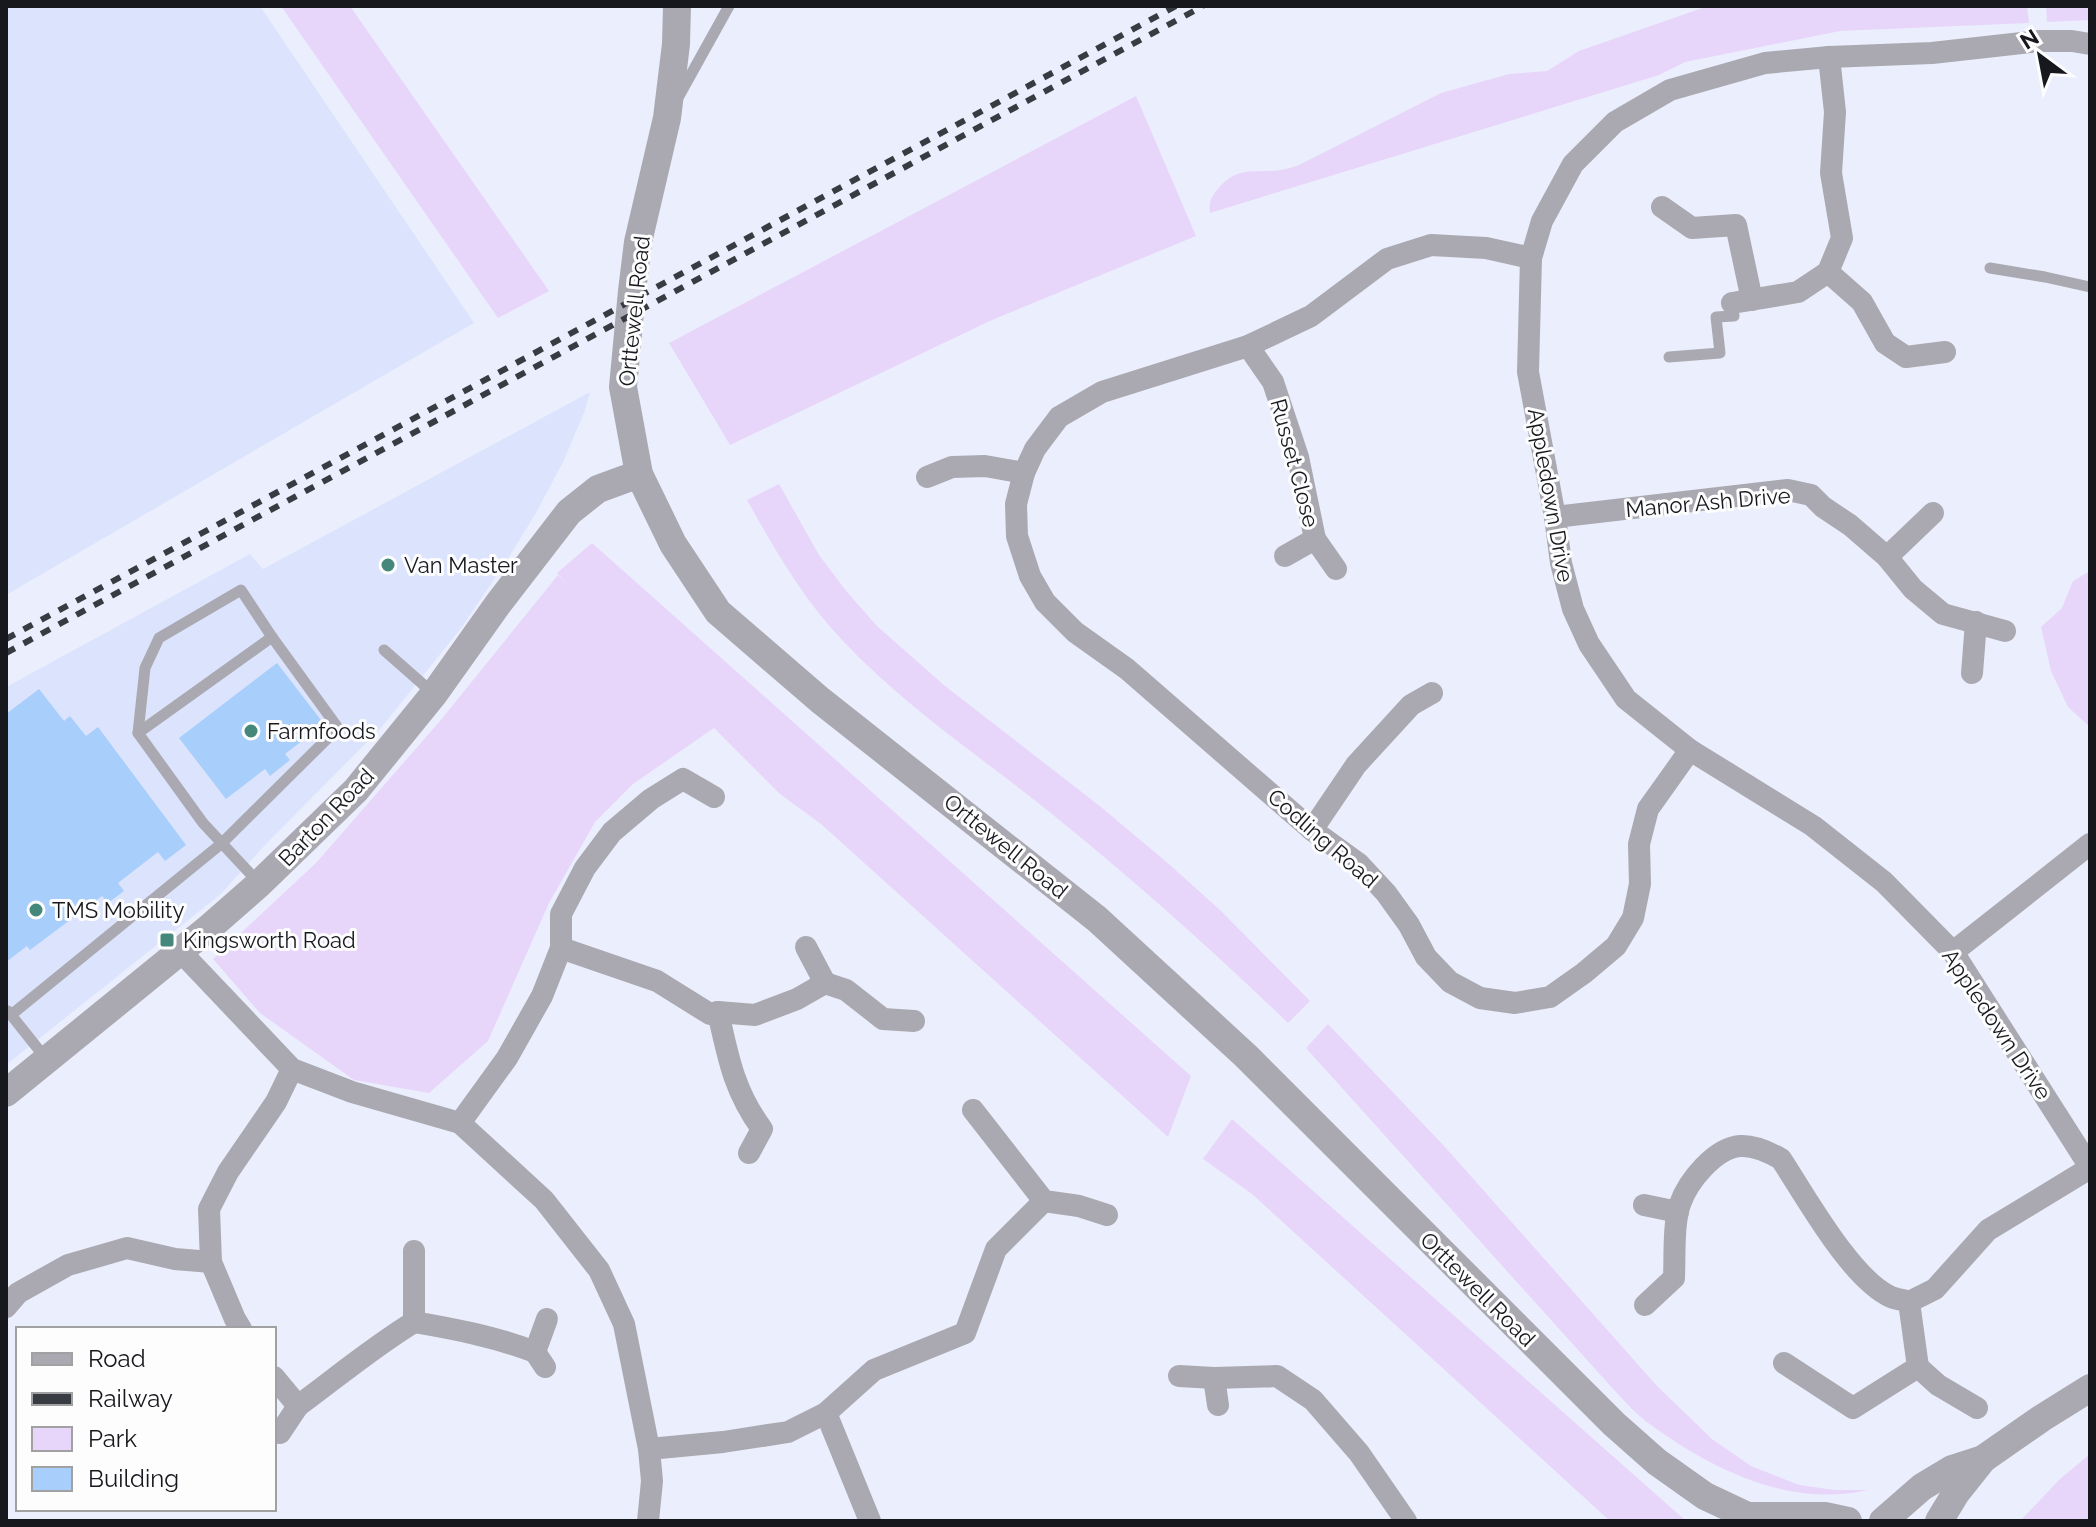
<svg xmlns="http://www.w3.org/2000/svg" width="2096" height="1527" viewBox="0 0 2096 1527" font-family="Raleway,sans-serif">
	<rect width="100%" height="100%" fill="#ebeffd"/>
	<g fill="#dce4fd">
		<polygon points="6,6 260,6 474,323 6,595"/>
		<polygon points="590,392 584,413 563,462 536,513 507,560 462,627 381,728 266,844 221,894 6,1065 6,687 250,554 263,569"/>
	</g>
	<g fill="#e8d5fa">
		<polygon points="281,6 350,6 549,291 498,318"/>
		<path d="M1708,6H2027L2029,23L1840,31L1685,62L1659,75L1210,213C1209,202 1210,199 1217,190C1237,165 1253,174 1280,170C1287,169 1293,167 1299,165L1441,93L1509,74L1547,71L1579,51Z"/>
		<polygon points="2046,6 2090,6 2090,20 2047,22"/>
		<polygon points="1136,96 1196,236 992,320 730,445 669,343"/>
		<path d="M779,484L819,555L847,592L877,626L945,686L1101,807L1170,865L1221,911L1310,1001L1288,1023C1212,950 1134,880 1052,814C980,756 906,708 842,640C803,599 775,550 747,500Z"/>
		<polygon points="592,543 1191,1076 1168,1137 821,824 780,794 714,728 633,784 595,822 549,903 488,1041 429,1093 354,1080 260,1013 213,959 316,863 440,721 558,575 569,586 557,573"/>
		<polygon points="2090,571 2090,727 2068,707 2051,671 2041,627 2062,608 2073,581"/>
		<path d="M1328,1024L1445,1147L1657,1386L1712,1439L1751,1466L1799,1485L1835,1490H1868C1790,1508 1713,1470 1651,1425C1638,1416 1626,1403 1615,1391L1306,1048Z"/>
		<polygon points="1232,1119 1686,1521 1610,1521 1252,1194 1203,1159"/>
		<polygon points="2090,1454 2090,1521 2020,1521 2060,1479"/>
	</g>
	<g fill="#a8cefb">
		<polygon points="277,663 324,724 285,754 290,760 270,776 265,769 226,799 179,738"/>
		<polygon points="39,689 64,721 70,716 86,736 98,727 186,845 165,861 158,852 118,883 124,891 108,903 102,896 30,950 27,946 6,962 6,714"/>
	</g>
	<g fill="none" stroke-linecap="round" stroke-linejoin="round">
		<g stroke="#aaa9b1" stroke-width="11">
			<polyline points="679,96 729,6"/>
			<polyline points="1990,268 2045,277 2090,287"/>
			<polyline points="1669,357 1720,353 1716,317 1734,316 1732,303"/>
			<polyline points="384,650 434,694"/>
			<polyline points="259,883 203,823 138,733 272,637"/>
			<polyline points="8,1011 47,1060"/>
			<polyline points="11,1015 221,844 338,728 272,637 241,590 159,638 145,668 138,733"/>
		</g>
		<g stroke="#aaa9b1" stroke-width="22">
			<polyline points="2090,44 2072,41 2039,41 1932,53 1829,57 1765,63 1670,90 1615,122 1573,164 1542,221 1531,258 1528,372 1555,517 1561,563 1573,609 1589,644 1626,699 1690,750 1813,826 1884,882 1953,952 2090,1167"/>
			<polyline points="1662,207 1692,228 1736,225 1752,300"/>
			<polyline points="1531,258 1486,248 1431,245 1387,259 1311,316 1248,346 1102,392 1059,417 1035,449 1024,473 1016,504 1017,536 1030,576 1045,602 1075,632 1127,669 1312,830 1359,864 1386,893 1409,925 1426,957 1450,982 1480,998 1515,1003 1550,997 1584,973 1616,946 1633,918 1640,884 1639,844 1648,809 1690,750"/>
			<polyline points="1828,272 1862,302 1885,343 1906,357 1945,352"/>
			<polyline points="1732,303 1798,292 1828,272 1842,238 1831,173 1835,112 1829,57"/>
			<polyline points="1248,346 1273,382 1298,457 1315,539"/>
			<polyline points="927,477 952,467 985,466 1024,473"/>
			<polyline points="1555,517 1788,490 1811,495 1823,507 1850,525 1887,557 1913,589 1943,614 2005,631"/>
			<polyline points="1285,556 1315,539 1336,569"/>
			<polyline points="1887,557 1933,513"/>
			<polyline points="1972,673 1976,622"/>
			<polyline points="1312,830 1356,765 1411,705 1432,693"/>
			<polyline points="806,947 825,983"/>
			<polyline points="561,948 657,981 710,1014 718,1012 755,1015 797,999 825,983 846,990 883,1019 914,1021"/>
			<polyline points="180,951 292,1069 352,1092 460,1123 544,1200 599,1270 624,1324 649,1449 652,1481 648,1521"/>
			<polyline points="1953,952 2090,844"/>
			<path d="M718,1012C728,1057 734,1091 762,1129L749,1153"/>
			<polyline points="973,1110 1044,1201 1079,1206 1107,1215"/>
			<polyline points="460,1123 507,1058 542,996 561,948 561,914 585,868 612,832 651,799 683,779 714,797"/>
			<polyline points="1644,1205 1678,1212"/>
			<path d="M1645,1305L1674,1278C1675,1256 1673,1224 1680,1204C1688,1181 1715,1148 1740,1146C1755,1145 1769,1152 1781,1159C1806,1197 1851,1279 1891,1297C1896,1299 1904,1300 1909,1302"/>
			<polyline points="6,1307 18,1293 68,1265 127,1248 175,1259 211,1262"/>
			<polyline points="414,1322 414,1251"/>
			<polyline points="241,1329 235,1319 211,1262 209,1209 228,1172 276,1102 292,1069"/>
			<polyline points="1784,1363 1853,1408 1918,1367 1938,1385 1977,1408"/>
			<polyline points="545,1367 535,1352 547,1319"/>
			<polyline points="1918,1367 1909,1302 1935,1289 1988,1230 2090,1168"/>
			<polyline points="1179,1376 1214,1378 1277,1376 1313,1400 1359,1453 1406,1521"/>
			<path d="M274,1377L298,1406C336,1378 373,1347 414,1322C455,1329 496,1337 535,1352"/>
			<polyline points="1214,1378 1218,1405"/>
			<polyline points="826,1413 870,1521"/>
			<polyline points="280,1433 298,1406"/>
			<polyline points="649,1449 723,1442 788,1432 826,1413 874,1370 965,1333 996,1249 1044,1201"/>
		</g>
		<g stroke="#aaa9b1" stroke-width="28">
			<polyline points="677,6 676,44 667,118 638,242 632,291 623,387 639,474 673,544 718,612 820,700 1097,919 1246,1056 1614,1424 1657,1462 1705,1496 1758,1521"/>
			<polyline points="6,1093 210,927 259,884 356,790 434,694 498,604 569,512 598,489 639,474"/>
			<polyline points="1750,1516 1825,1516 1848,1521"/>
			<polyline points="1883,1521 1922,1487 1952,1469 1983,1459 2042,1418 2090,1388"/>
			<polyline points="1939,1521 1956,1493 1983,1459"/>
		</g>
		<g stroke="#383b42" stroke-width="6" stroke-dasharray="10 10" stroke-linecap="butt">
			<polyline points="6,639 1176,6"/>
			<polyline points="6,653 1203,6"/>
		</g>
	</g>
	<g fill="#45887b" stroke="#fdfdfd" stroke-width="3">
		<circle cx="388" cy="565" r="8"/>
		<circle cx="251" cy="731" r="8"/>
		<circle cx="36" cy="910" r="8"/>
		<rect x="159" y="932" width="16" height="16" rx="4"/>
	</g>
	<g text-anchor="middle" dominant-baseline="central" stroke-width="6" stroke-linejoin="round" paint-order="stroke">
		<g font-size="22" fill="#16181e" stroke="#fdfdfd">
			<text transform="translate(634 311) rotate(-84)">Orttewell Road</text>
			<text transform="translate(1295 463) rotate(75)">Russet Close</text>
			<text transform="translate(1551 495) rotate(80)">Appledown Drive</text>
			<text transform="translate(1708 502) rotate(-5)">Manor Ash Drive</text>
			<text transform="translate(326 817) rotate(-46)">Barton Road</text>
			<text transform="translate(1323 838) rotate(41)">Codling Road</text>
			<text transform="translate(1006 846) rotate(39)">Orttewell Road</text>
			<text transform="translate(1997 1024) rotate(56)">Appledown Drive</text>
			<text transform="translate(1478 1289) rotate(45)">Orttewell Road</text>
		</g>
		<g font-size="22" fill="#16181e" stroke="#fdfdfd" text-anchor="start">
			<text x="404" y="565">Van Master</text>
			<text x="267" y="731">Farmfoods</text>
			<text x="52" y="910">TMS Mobility</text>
			<text x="183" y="940">Kingsworth Road</text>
		</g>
	</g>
	<rect width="2096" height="1527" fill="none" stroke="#16181e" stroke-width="16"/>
	<rect x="16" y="1327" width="260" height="184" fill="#fdfdfd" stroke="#a1a1a4" stroke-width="2"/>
	<rect x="32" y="1353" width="40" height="12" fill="#aaa9b1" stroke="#a1a1a4" stroke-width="2"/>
	<text x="88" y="1367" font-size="24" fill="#16181e">Road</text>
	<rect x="32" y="1393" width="40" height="12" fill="#383b42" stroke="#a1a1a4" stroke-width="2"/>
	<text x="88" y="1407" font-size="24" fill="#16181e">Railway</text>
	<rect x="32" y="1427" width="40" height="24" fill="#e8d5fa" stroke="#a1a1a4" stroke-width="2"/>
	<text x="88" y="1447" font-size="24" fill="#16181e">Park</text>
	<rect x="32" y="1467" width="40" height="24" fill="#a8cefb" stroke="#a1a1a4" stroke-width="2"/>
	<text x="88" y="1487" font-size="24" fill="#16181e">Building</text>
	<g transform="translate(2040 56) rotate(328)" stroke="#fdfdfd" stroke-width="6" paint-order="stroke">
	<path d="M0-6L14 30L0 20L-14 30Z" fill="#16181e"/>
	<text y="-12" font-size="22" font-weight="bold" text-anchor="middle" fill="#16181e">N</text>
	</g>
</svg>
